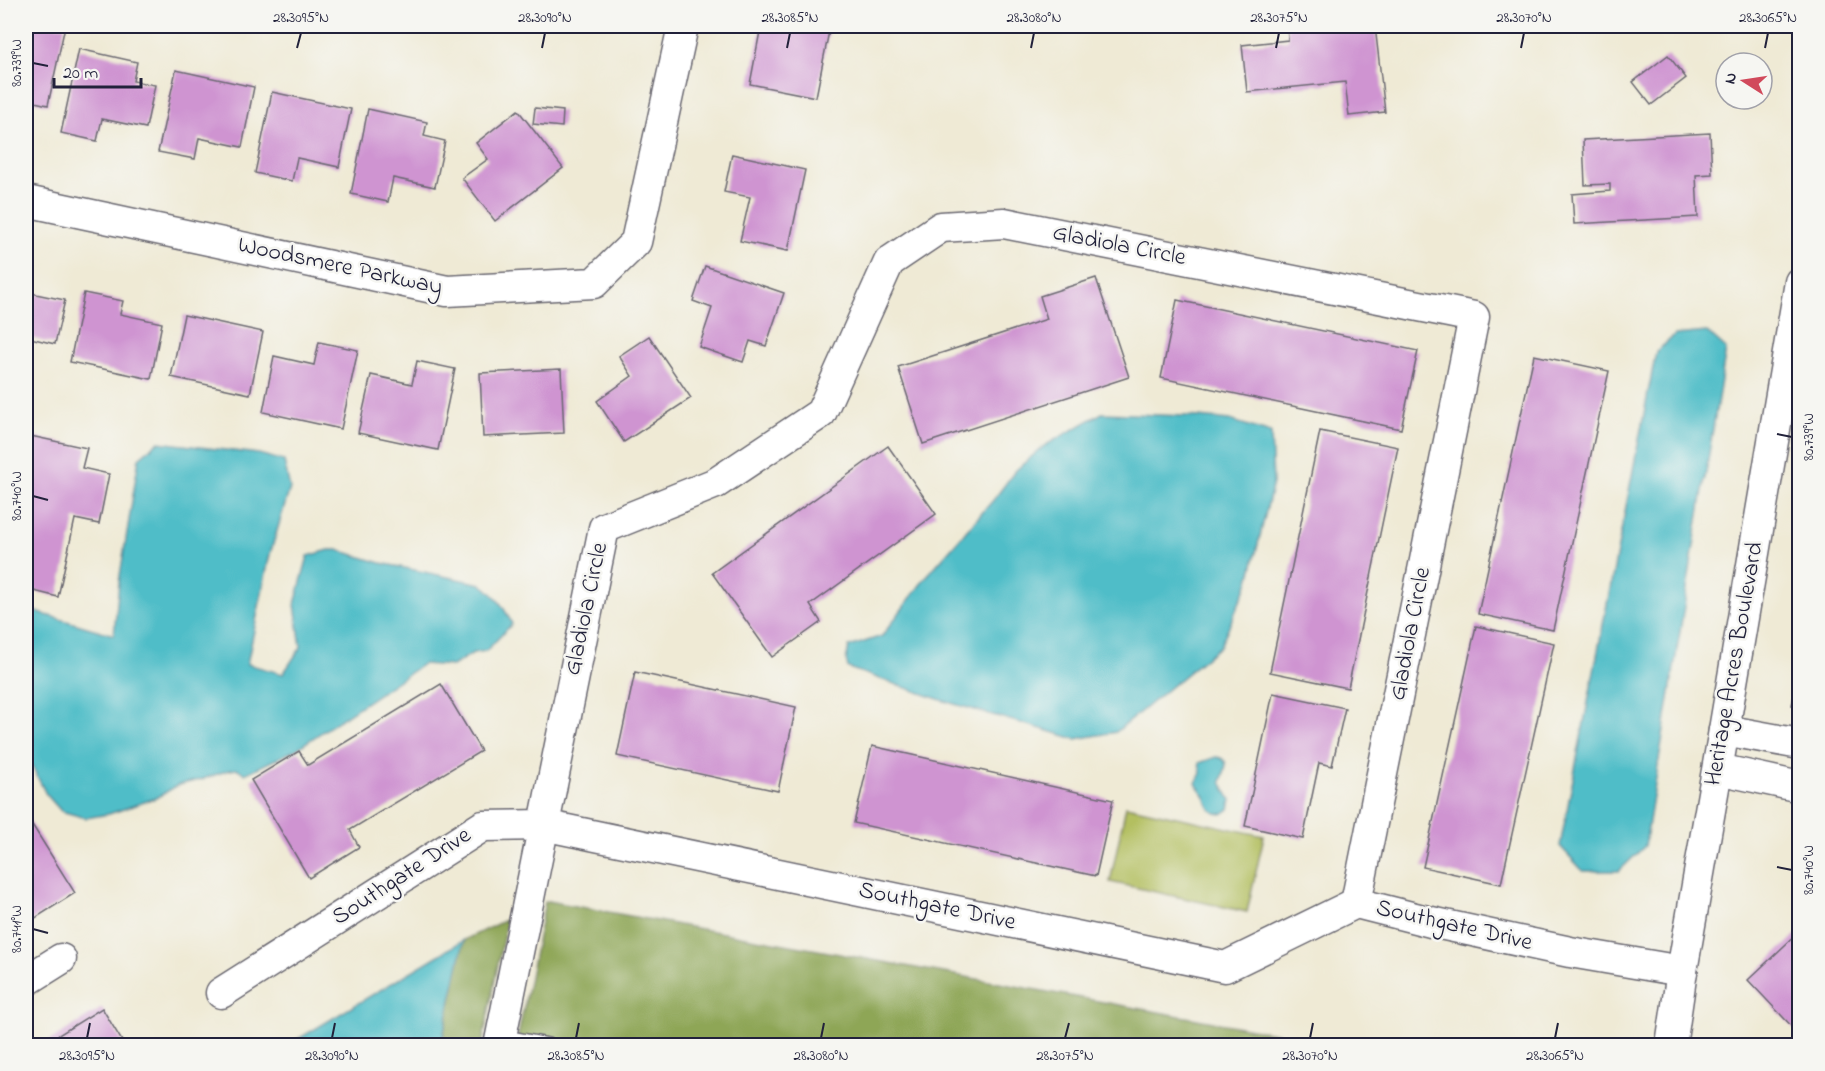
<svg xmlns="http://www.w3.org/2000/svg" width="1825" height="1071" viewBox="0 0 1825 1071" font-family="'Indie Flower',sans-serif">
	<rect width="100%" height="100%" fill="#f6f6f2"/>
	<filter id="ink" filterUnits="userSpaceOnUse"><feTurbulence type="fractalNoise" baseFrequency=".0167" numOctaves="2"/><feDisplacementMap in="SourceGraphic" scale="12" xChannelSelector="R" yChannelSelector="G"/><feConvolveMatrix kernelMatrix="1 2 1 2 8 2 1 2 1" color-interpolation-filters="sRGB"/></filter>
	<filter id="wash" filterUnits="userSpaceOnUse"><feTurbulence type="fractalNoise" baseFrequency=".008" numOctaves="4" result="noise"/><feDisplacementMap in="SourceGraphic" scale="24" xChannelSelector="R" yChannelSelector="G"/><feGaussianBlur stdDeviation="1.35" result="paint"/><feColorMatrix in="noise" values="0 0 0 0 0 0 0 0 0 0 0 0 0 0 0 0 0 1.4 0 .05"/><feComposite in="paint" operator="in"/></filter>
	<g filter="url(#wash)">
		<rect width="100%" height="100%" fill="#efead5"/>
		<polygon fill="#b3bf61" stroke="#6a704e" stroke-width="1.5" points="1126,806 1264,836 1247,912 1110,882"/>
		<g fill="#8ea657" stroke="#586449" stroke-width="1.5">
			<polygon points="548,901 1334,1044 1342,1045 516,1046 545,902"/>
			<polygon points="507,919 482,1045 441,1046 464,940"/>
		</g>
		<g fill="#4fbdc8" stroke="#387082" stroke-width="1.5">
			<polygon points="1707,332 1726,349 1645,846 1619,871 1583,871 1560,846 1656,352 1675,335"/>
			<polygon points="1102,413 1187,416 1230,420 1271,433 1273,483 1249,581 1220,646 1116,732 1076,739 944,701 848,668 846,660 849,647 882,636 926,577 995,498 1015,471 1044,446"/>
			<path d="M158,442L259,454L284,461L290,488L270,554L247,664L283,674L301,647L295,604L308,556L329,550H338L381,563L481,584C496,595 504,607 512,624L486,651L473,653L452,666L423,664L295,750L245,774L238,769L229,770L203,779L178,785L156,798L109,814L86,818L61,811L46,794L26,754V609L114,635L119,582L139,458Z"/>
			<path d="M1216,757C1233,759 1223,772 1221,782L1231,800L1229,809L1222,814C1209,813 1209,807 1205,797C1203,792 1198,789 1196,783L1201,773L1199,763Z"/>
			<polygon points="464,940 441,1045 288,1045"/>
		</g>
		<g id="blocks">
			<g fill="#cf94d1">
				<polygon points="26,26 65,26 48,105 26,100"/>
				<polygon points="761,26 830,26 816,97 750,84"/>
				<polygon points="1287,26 1375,26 1385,112 1349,116 1345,82 1247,92 1242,45 1288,40"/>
				<polygon points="79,49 137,62 133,81 155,85 146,128 102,119 97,141 61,133"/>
				<polygon points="1668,55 1686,78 1651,105 1633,82"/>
				<polygon points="176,70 254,87 242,147 199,138 195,159 158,152"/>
				<polygon points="272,92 351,109 339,167 297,158 292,181 255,173"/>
				<polygon points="535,108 563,111 562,127 533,124"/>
				<polygon points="368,109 427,122 424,136 445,141 435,187 393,178 388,202 351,194"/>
				<polygon points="518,110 563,168 495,221 462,178 488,159 476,143"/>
				<polygon points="1710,133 1712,174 1696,175 1698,217 1574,224 1572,194 1610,191 1610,184 1585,185 1583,140"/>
				<polygon points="732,154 805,170 788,251 740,241 750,197 724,192"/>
				<polygon points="705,266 784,293 766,346 750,341 743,362 699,347 712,308 693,301"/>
				<polygon points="1096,278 1129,377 923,444 898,367 1047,319 1040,296"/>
				<polygon points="26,292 65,300 55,344 26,337"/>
				<polygon points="84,293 123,301 120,314 162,323 151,379 70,362"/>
				<polygon points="1177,300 1418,351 1401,429 1161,378"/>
				<polygon points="184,315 263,332 250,394 171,377"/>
				<polygon points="649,336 691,398 624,442 597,401 632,376 619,356"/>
				<polygon points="319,342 358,350 341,429 263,412 274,356 314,365"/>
				<polygon points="1534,355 1609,371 1553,630 1478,614"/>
				<polygon points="417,361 455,369 438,450 358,433 371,375 412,384"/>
				<polygon points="561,369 564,433 483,437 480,373"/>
				<polygon points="1320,431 1398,447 1348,688 1270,672"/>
				<polygon points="26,435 87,448 82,468 109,474 99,524 75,519 58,597 26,589 26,500 29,486 26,485"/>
				<polygon points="888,446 936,514 810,605 821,622 772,657 712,573"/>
				<polygon points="1476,626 1554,643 1501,884 1423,867"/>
				<polygon points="635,672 796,707 778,791 617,756"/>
				<polygon points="1798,676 1800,676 1800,706 1792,705"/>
				<polygon points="441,684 481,751 350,830 359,847 309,878 251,780 299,751 308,765"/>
				<polygon points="1273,693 1345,708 1332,766 1319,763 1303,839 1245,826"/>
				<polygon points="872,746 1113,800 1096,876 854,823"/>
				<polygon points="26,815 75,893 26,924"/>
				<polygon points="1800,931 1800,1035 1748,980"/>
				<polygon points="102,1008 125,1046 41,1046"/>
			</g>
		</g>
	</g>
	<g filter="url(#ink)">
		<use href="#blocks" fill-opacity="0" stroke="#6a6871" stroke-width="1.5"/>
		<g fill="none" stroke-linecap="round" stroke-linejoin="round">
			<g stroke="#6a6871" stroke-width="18">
				<polyline id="service" points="501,1037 548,1046"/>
			</g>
			<g stroke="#6a6871" stroke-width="33">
				<g id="minor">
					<polyline points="26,201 447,291 594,283 636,242 683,26"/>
					<polyline points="1724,730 1800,744"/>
					<polyline points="1718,769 1800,787"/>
					<polyline points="26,981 61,959"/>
					<polyline points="221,993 483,826 543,825 1225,967 1356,903 1431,922 1570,952 1682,971"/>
					<polyline points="499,1046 604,528 716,483 821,413 889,262 941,227 1004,223 1474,317 1356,903"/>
					<polyline points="1671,1046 1682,971 1724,730 1800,282"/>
				</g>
			</g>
			<use href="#service" stroke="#fff" stroke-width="15"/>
			<use href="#minor" stroke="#fff" stroke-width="30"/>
		</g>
	</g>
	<path fill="none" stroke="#22223b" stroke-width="2" d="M297,48L301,33M542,48L545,33M787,48L790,33M1031,48L1034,33M1276,48L1279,33M1521,48L1524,33M1765,48L1768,33M33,63L48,66M1777,434L1792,437M33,496L48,500M1777,867L1792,870M33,929L48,933M87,1038L90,1023M332,1038L335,1023M576,1038L579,1023M821,1038L824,1023M1065,1038L1069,1023M1310,1038L1313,1023M1555,1038L1558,1023"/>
	<g text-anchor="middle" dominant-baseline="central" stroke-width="5" stroke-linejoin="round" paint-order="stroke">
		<g font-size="24" fill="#22223b" stroke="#f6f6f2">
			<text transform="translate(1119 246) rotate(11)">Gladiola Circle</text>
			<text transform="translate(340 267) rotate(12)">Woodsmere Parkway</text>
			<text transform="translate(587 609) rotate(-78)">Gladiola Circle</text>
			<text transform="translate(1411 634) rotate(-79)">Gladiola Circle</text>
			<text transform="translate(1735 664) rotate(-80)">Heritage Acres Boulevard</text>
			<text transform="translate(402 877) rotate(-33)">Southgate Drive</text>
			<text transform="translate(937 907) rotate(12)">Southgate Drive</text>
			<text transform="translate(1454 926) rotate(13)">Southgate Drive</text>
		</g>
	</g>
	<rect width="1825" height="1071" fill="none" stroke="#f6f6f2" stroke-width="66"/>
	<g transform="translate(1744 81) rotate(282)"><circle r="28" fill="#f6f6f2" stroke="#a1a1a9" stroke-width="1.5"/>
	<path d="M0-4.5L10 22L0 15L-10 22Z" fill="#d1495b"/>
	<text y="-9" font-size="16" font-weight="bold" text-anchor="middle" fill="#22223b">N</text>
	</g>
	<path d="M54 78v9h87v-9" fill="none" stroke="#22223b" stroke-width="3"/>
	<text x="63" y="78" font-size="18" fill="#22223b" stroke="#f6f6f2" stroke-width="4.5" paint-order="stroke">20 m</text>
	<rect x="33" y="33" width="1759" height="1005" fill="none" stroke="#22223b" stroke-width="2"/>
	<g font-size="15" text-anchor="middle" fill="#22223b">
		<text x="301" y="22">28.3095°N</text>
		<text x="545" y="22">28.3090°N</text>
		<text x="790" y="22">28.3085°N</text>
		<text x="1034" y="22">28.3080°N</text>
		<text x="1279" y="22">28.3075°N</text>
		<text x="1524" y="22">28.3070°N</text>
		<text x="1768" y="22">28.3065°N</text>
		<text transform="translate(16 63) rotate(-90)" y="5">80.739°W</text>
		<text transform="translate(1808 437) rotate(-90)" y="5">80.739°W</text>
		<text transform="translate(16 496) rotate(-90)" y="5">80.740°W</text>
		<text transform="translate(1808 870) rotate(-90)" y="5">80.740°W</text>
		<text transform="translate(16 929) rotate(-90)" y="5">80.741°W</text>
		<text x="87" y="1060">28.3095°N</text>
		<text x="332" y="1060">28.3090°N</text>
		<text x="576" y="1060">28.3085°N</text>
		<text x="821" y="1060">28.3080°N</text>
		<text x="1065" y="1060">28.3075°N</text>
		<text x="1310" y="1060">28.3070°N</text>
		<text x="1555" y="1060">28.3065°N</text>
	</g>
</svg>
